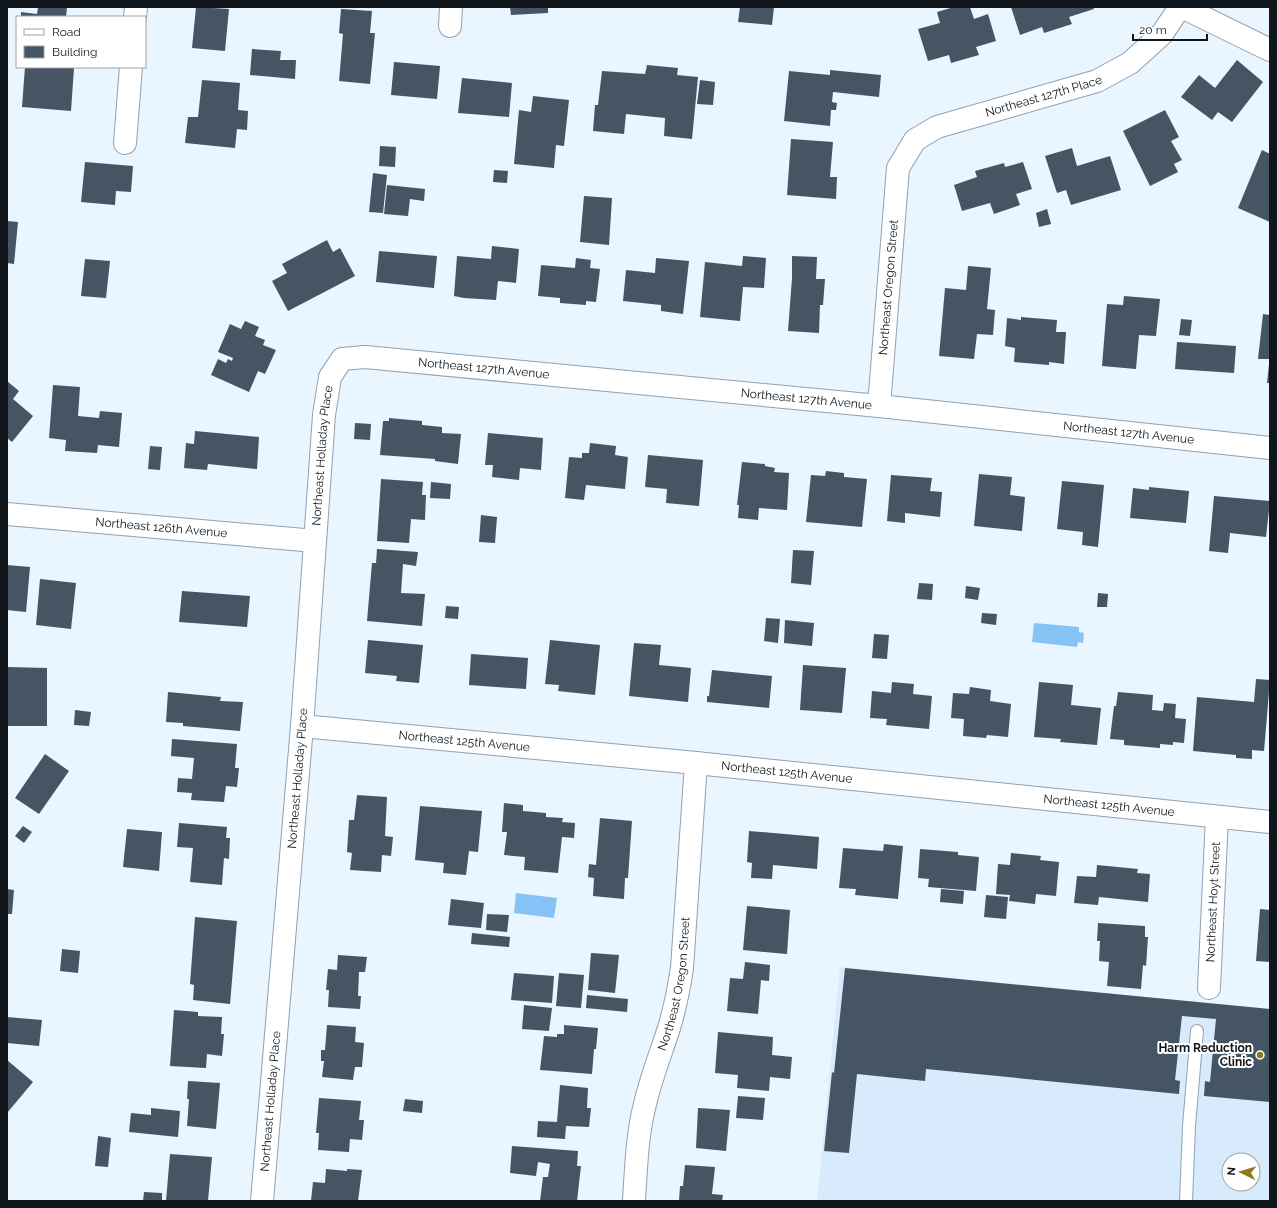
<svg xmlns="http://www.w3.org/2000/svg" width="1277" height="1208" viewBox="0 0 1277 1208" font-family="Raleway,sans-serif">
	<rect width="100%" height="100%" fill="#e9f5ff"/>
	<path fill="#d7ebfd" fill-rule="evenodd" d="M840,967L1270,1009V1201H817ZM1229,1160H1253V1184H1229Z"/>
	<g fill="#86c2f6">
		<polygon points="1034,623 1079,627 1079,632 1084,633 1083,643 1078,642 1077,647 1032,642"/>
		<polygon points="516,893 557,898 554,918 514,913"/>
	</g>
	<g fill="#455563">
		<polygon points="38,7 67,7 66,17 21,17 21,12 37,14"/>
		<polygon points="196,7 229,9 225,51 192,48"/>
		<polygon points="510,7 548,7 548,13 511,15"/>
		<polygon points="740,7 774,7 772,25 738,22"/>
		<polygon points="954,7 970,7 974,19 988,14 996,41 976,47 979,55 951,63 949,55 928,61 918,29 940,23 937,12"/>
		<polygon points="1011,7 1093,7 1094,9 1069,17 1072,24 1044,33 1042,27 1020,35"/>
		<polygon points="341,9 372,11 370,33 375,33 370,84 339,81 343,34 339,33"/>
		<polygon points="252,49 281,51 280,60 296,60 295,79 250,75"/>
		<polygon points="1237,60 1263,82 1232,122 1218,112 1212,120 1181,97 1199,75 1215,88"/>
		<polygon points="394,62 440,66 437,99 391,95"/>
		<polygon points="647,65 678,68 677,75 698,77 692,139 664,136 665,118 626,114 624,134 593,131 595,105 598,105 602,71 645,74"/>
		<polygon points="25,67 74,68 71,111 22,107"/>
		<polygon points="830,70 881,75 879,97 833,92 832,102 837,103 836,110 831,110 830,126 784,121 789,71 830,75"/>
		<polygon points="462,78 512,83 509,117 458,113"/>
		<polygon points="202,80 240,83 238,110 248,111 247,130 237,129 235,148 185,143 188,117 198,117"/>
		<polygon points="700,80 715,82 713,105 697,104"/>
		<polygon points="533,96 569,100 564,146 556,145 554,168 514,164 519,110 531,112"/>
		<polygon points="1165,110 1179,137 1171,141 1182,160 1174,164 1178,172 1150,186 1123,131"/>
		<polygon points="791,139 833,142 830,177 837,177 836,199 787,195"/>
		<polygon points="380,146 396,147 395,167 379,166"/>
		<polygon points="1072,148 1077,166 1110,156 1121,190 1071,205 1066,190 1057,193 1045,156"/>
		<polygon points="1262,150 1270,154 1270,222 1238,208"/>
		<polygon points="85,162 133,166 131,192 116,191 115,205 81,202"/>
		<polygon points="1023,162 1032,189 1016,194 1020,205 994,214 990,203 962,211 954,185 977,177 975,171 1004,163 1005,167"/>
		<polygon points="494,170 508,171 507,183 493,182"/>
		<polygon points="373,173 387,175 383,213 369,212"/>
		<polygon points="387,185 425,189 424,201 410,199 408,216 384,214"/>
		<polygon points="584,196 612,198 609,245 580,242"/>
		<polygon points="1047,209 1051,224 1039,227 1036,213"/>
		<polygon points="7,221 18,222 14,264 7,263"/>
		<polygon points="327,240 333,252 340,248 355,276 288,311 272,281 287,273 282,264"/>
		<polygon points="492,246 519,249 516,283 498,281 496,300 464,298 454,296 457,256 491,259"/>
		<polygon points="379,251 437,256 434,288 376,282"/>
		<polygon points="743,256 766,258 764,288 743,287 740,321 700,317 705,262 742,266"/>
		<polygon points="792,256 817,257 816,279 825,279 823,305 820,305 819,333 788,331 792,278"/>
		<polygon points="576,258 591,260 590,268 600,269 596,302 586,301 586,305 560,303 560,298 538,296 541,265 575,268"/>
		<polygon points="656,258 689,261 683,314 661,311 661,305 623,301 626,270 655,273"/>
		<polygon points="85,259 110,261 106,298 81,296"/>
		<polygon points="968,266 991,268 987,309 995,310 993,335 977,334 974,359 939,356 945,288 966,290"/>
		<polygon points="1124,296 1160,299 1156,336 1139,335 1136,369 1102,366 1107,304 1123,305"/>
		<polygon points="1263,314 1270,315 1270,359 1258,359"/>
		<polygon points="1021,317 1057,320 1056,332 1066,332 1064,364 1049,362 1049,365 1014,362 1015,348 1005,346 1007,318 1021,320"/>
		<polygon points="1181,319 1192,320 1190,336 1179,335"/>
		<polygon points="245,321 259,327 255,336 265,340 263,345 276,350 265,374 258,371 249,392 211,375 218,359 226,363 228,359 232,361 233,358 218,352 230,324 241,329"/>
		<polygon points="1177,342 1236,346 1234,373 1175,369"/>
		<polygon points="1269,364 1270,364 1270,383 1267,383"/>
		<polygon points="7,381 19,391 13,399 33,416 12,442 7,438"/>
		<polygon points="53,385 80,387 78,416 99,418 100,411 122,413 119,447 98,445 97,453 65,451 66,440 49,438"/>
		<polygon points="389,418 422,421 422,425 442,427 442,433 461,434 458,464 435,461 435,459 380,455 383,421 389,421"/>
		<polygon points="355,423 371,424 370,440 354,439"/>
		<polygon points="195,431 259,437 257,469 208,464 207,470 184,468 186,443 194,444"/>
		<polygon points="488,433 543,438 541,470 520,468 519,480 492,477 493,465 485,465"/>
		<polygon points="590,443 616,446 615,455 628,457 625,489 586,485 584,500 565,498 569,457 582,458 582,453 589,453"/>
		<polygon points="150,446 162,447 160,470 148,469"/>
		<polygon points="648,455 703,460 699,506 666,503 667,489 645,487"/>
		<polygon points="742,462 765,464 765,466 775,468 774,472 789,473 787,510 759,508 758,520 738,518 739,505 737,505"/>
		<polygon points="826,471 844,473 844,477 867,479 862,527 806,522 811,475 825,476"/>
		<polygon points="979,474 1012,477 1010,495 1025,497 1022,531 974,526"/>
		<polygon points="891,475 932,478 930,491 942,492 940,517 905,513 905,523 887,521"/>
		<polygon points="381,479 423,482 422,495 426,495 425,520 411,519 409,543 377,541"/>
		<polygon points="1062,481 1104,485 1098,547 1082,545 1083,532 1057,529"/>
		<polygon points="431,482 451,484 450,499 430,498"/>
		<polygon points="1149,487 1189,491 1186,523 1130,518 1133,488 1149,490"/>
		<polygon points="1214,496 1270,501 1266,537 1230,533 1228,553 1209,551"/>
		<polygon points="481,515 497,517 495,543 479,542"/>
		<polygon points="377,549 418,552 416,566 403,564 401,593 425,594 422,626 367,621 372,563 376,563"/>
		<polygon points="793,550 814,551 811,585 791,583"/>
		<polygon points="7,565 30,567 26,612 7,610"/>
		<polygon points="40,579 76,583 71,629 36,625"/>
		<polygon points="919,583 933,584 932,600 917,599"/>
		<polygon points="966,586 980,588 978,600 965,598"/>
		<polygon points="182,591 250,596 247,627 179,622"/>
		<polygon points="1098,593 1108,594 1107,607 1097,607"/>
		<polygon points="446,606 459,607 458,619 445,618"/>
		<polygon points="982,613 997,614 996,625 981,623"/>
		<polygon points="766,618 780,619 778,643 764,641"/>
		<polygon points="785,620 814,623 812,646 784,643"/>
		<polygon points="874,634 889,635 887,659 872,658"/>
		<polygon points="368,640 423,645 419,683 396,681 397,676 365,673"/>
		<polygon points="550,640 600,645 595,695 558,691 559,685 545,684"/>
		<polygon points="634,643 661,645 659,665 691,668 688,702 629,696"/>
		<polygon points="471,654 528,658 526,689 469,685"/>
		<polygon points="803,665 846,668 842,713 800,710"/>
		<polygon points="8,667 47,668 47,726 7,726"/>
		<polygon points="712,670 772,676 769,708 707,702 707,696 709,696"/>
		<polygon points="1256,679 1270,680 1264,751 1252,750 1252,759 1236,758 1236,755 1193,751 1197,697 1254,702"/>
		<polygon points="892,682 914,684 913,694 932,696 929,729 886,725 887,719 870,718 872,691 891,693"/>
		<polygon points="1039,682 1073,685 1071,705 1101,708 1097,745 1060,742 1061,739 1034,737"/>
		<polygon points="970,687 991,690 990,701 1011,704 1008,737 987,735 986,738 963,736 964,719 951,718 953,693 969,694"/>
		<polygon points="168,692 221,697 220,701 243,702 240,731 183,726 183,723 166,722"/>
		<polygon points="1118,692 1153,695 1152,710 1163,711 1164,703 1176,704 1175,718 1186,719 1184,743 1173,742 1173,745 1160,744 1160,748 1124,745 1124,740 1110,739 1114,706 1116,706"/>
		<polygon points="75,710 91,712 89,726 74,725"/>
		<polygon points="172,739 237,744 235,768 239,768 237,787 226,786 224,802 191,800 192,793 177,792 178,778 192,779 194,758 171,756"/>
		<polygon points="45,754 69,771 39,814 15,798"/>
		<polygon points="357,795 387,797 385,836 393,837 391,856 382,855 381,872 350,870 352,853 347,852 349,820 354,820"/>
		<polygon points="504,803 523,805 523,811 546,813 546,817 563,818 562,822 575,823 574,838 562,837 558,873 524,870 525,857 504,855 507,832 502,832"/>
		<polygon points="420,806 482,811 478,852 469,851 466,875 443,873 444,863 415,860"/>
		<polygon points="600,818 632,821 628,878 625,878 624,899 593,896 594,878 588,877 589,864 596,865"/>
		<polygon points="179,823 227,827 226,838 230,838 229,859 224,858 222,885 190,882 193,848 177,847"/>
		<polygon points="23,826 32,832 24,843 15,836"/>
		<polygon points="127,829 162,832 159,871 123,867"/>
		<polygon points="749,831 819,837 817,869 773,865 772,879 751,878 752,863 747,862"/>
		<polygon points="884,844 903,846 898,899 855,895 856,889 839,888 843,848 883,851"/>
		<polygon points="920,849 958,852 958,855 979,857 976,891 928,887 929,879 918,878"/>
		<polygon points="1011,853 1041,856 1040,860 1059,862 1056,896 1036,894 1035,904 1009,901 1010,895 996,894 998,864 1010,865"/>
		<polygon points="1097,865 1138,869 1137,873 1150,874 1148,902 1099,897 1098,905 1074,903 1077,876 1096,877"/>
		<polygon points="7,889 14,890 12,914 7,914"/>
		<polygon points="941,889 964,891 963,904 940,902"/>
		<polygon points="986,895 1008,897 1006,919 984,917"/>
		<polygon points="451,899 484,903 481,928 448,925"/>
		<polygon points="747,906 790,910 787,954 743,950"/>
		<polygon points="1260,909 1270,910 1270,962 1256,961"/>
		<polygon points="487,914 509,915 507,932 486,930"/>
		<polygon points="195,917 237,921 230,1004 193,1000 194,985 190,984"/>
		<polygon points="1098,923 1145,926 1145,937 1148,937 1146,966 1143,965 1141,989 1107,986 1109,962 1099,961 1100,941 1097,941"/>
		<polygon points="472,933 510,937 509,947 471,944"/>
		<polygon points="62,949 80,951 78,973 60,971"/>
		<polygon points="591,953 619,955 615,993 588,990"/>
		<polygon points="338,955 367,957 365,972 359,972 358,996 361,996 360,1009 328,1007 329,990 326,990 328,969 337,970"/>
		<polygon points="745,962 770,965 769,981 761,980 758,1014 727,1011 730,978 743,979"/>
		<polygon points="845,968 1270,1009 1270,1102 1204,1096 1205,1081 1210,1082 1216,1019 1182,1016 1175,1080 1180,1081 1179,1094 926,1069 925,1081 857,1074 849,1153 824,1151 832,1072 834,1073"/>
		<polygon points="514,973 554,976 552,1003 511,1000"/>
		<polygon points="559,973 584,975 581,1008 556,1006"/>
		<polygon points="587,995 628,999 627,1012 586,1008"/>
		<polygon points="524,1005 552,1008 549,1031 522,1029"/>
		<polygon points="174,1010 198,1012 198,1016 222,1017 221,1034 224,1034 222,1056 207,1054 206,1068 170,1066"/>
		<polygon points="7,1017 42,1020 39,1046 7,1043"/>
		<polygon points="327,1025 356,1027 355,1042 364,1043 362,1067 355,1067 353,1080 322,1077 324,1061 321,1061 321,1050 325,1050"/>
		<polygon points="564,1025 598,1028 596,1049 594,1049 592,1074 540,1070 544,1036 557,1037 557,1034 564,1034"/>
		<polygon points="718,1032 773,1037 772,1055 792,1057 790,1079 770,1077 769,1091 737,1088 738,1075 715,1073"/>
		<polygon points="7,1060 33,1082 7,1113"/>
		<polygon points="188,1081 220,1083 216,1129 187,1126 189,1099 187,1099"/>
		<polygon points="560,1085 588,1088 587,1108 591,1108 589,1127 566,1126 565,1139 537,1137 538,1121 557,1122"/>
		<polygon points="738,1096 765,1098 763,1120 736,1118"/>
		<polygon points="319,1098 361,1101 359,1120 364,1120 362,1140 350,1139 349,1152 318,1150 319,1133 316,1133"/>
		<polygon points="405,1099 423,1101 422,1113 403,1111"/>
		<polygon points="151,1108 180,1111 178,1137 129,1132 131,1113 151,1115"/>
		<polygon points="698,1108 730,1110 726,1151 696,1148"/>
		<polygon points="98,1136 111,1138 108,1167 95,1166"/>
		<polygon points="512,1146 578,1151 577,1166 581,1166 577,1201 540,1201 543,1177 548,1177 550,1164 538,1162 536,1176 510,1173"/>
		<polygon points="170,1154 212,1157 208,1201 166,1201"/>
		<polygon points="685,1165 715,1167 712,1194 723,1195 722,1201 679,1201 680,1186 683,1186"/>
		<polygon points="326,1169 347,1171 347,1169 362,1170 358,1201 311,1201 313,1182 325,1183"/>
		<polygon points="144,1192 162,1193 162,1201 143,1201"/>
	</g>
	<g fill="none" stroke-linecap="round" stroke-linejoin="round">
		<g stroke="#90a1b1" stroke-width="14">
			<polyline id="lane" points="1186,1201 1189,1126 1197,1031"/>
		</g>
		<g stroke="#90a1b1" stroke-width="24">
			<g id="street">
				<polyline points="1182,7 1270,50"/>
				<polyline points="135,17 136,7"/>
				<polyline points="450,26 451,7"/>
				<polyline points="125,143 131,67"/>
				<path id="s1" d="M879,406L898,168L915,140L937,127L1097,81L1130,63L1162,34L1180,7"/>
				<path id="s2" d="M7,514L315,541"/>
				<path id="s3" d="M302,726L696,763L1270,822"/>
				<path id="s4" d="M1209,988L1217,817"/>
				<path id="s5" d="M262,1201L302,726L324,415L330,377L342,359L365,357L879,406L1270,448"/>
				<path id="s6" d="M634,1201C636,1169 637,1135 645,1104C651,1078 661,1053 669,1028C675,1008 679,988 682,968L696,763"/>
			</g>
		</g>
		<use href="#lane" stroke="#fff" stroke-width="12"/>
		<use href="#street" stroke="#fff" stroke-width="22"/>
	</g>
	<circle fill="#8e791f" stroke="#fff" stroke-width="1.5" cx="1260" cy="1055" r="4"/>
	<g text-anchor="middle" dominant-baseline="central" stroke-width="4" stroke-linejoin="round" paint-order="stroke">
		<g font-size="12" fill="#10171c" stroke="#fff">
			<text stroke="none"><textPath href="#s1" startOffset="408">Northeast 127th Place</textPath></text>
			<text stroke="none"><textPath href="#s1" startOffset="119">Northeast Oregon Street</textPath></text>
			<text stroke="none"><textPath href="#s5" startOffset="991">Northeast 127th Avenue</textPath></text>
			<text stroke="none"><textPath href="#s5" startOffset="1315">Northeast 127th Avenue</textPath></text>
			<text stroke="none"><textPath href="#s5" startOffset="1639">Northeast 127th Avenue</textPath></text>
			<text stroke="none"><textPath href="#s5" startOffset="748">Northeast Holladay Place</textPath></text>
			<text stroke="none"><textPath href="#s2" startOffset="155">Northeast 126th Avenue</textPath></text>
			<text stroke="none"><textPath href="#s3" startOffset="163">Northeast 125th Avenue</textPath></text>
			<text stroke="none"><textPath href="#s3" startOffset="487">Northeast 125th Avenue</textPath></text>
			<text stroke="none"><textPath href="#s5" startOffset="424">Northeast Holladay Place</textPath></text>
			<text stroke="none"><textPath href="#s3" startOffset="811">Northeast 125th Avenue</textPath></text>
			<text stroke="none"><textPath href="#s4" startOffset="86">Northeast Hoyt Street</textPath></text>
			<text stroke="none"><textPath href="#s6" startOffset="222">Northeast Oregon Street</textPath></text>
			<text stroke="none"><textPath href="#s5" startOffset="100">Northeast Holladay Place</textPath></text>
		</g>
		<g font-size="12" font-weight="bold" fill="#10171c" stroke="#fff" text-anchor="end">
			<text x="1252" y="1048">Harm Reduction<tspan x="1252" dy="14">Clinic</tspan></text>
		</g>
	</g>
	<rect width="1277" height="1208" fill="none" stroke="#10171c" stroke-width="16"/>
	<rect x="16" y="16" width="130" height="52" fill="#ffffff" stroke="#9fa2a4"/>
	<rect x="24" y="29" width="20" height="6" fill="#ffffff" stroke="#9fa2a4"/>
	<text x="52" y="36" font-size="12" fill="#10171c">Road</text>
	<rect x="24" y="46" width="20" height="12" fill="#455563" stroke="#9fa2a4"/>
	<text x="52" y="56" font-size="12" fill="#10171c">Building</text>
	<g transform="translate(1241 1172) rotate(275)"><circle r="19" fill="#ffffff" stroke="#9fa2a4"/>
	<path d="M0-3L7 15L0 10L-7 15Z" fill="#8e791f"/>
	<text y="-6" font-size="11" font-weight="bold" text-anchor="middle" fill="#10171c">N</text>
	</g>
	<path d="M1133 34v6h74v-6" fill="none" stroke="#10171c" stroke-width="2"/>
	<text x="1139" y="34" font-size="12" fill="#10171c" stroke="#ffffff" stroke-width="3" paint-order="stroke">20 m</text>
</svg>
